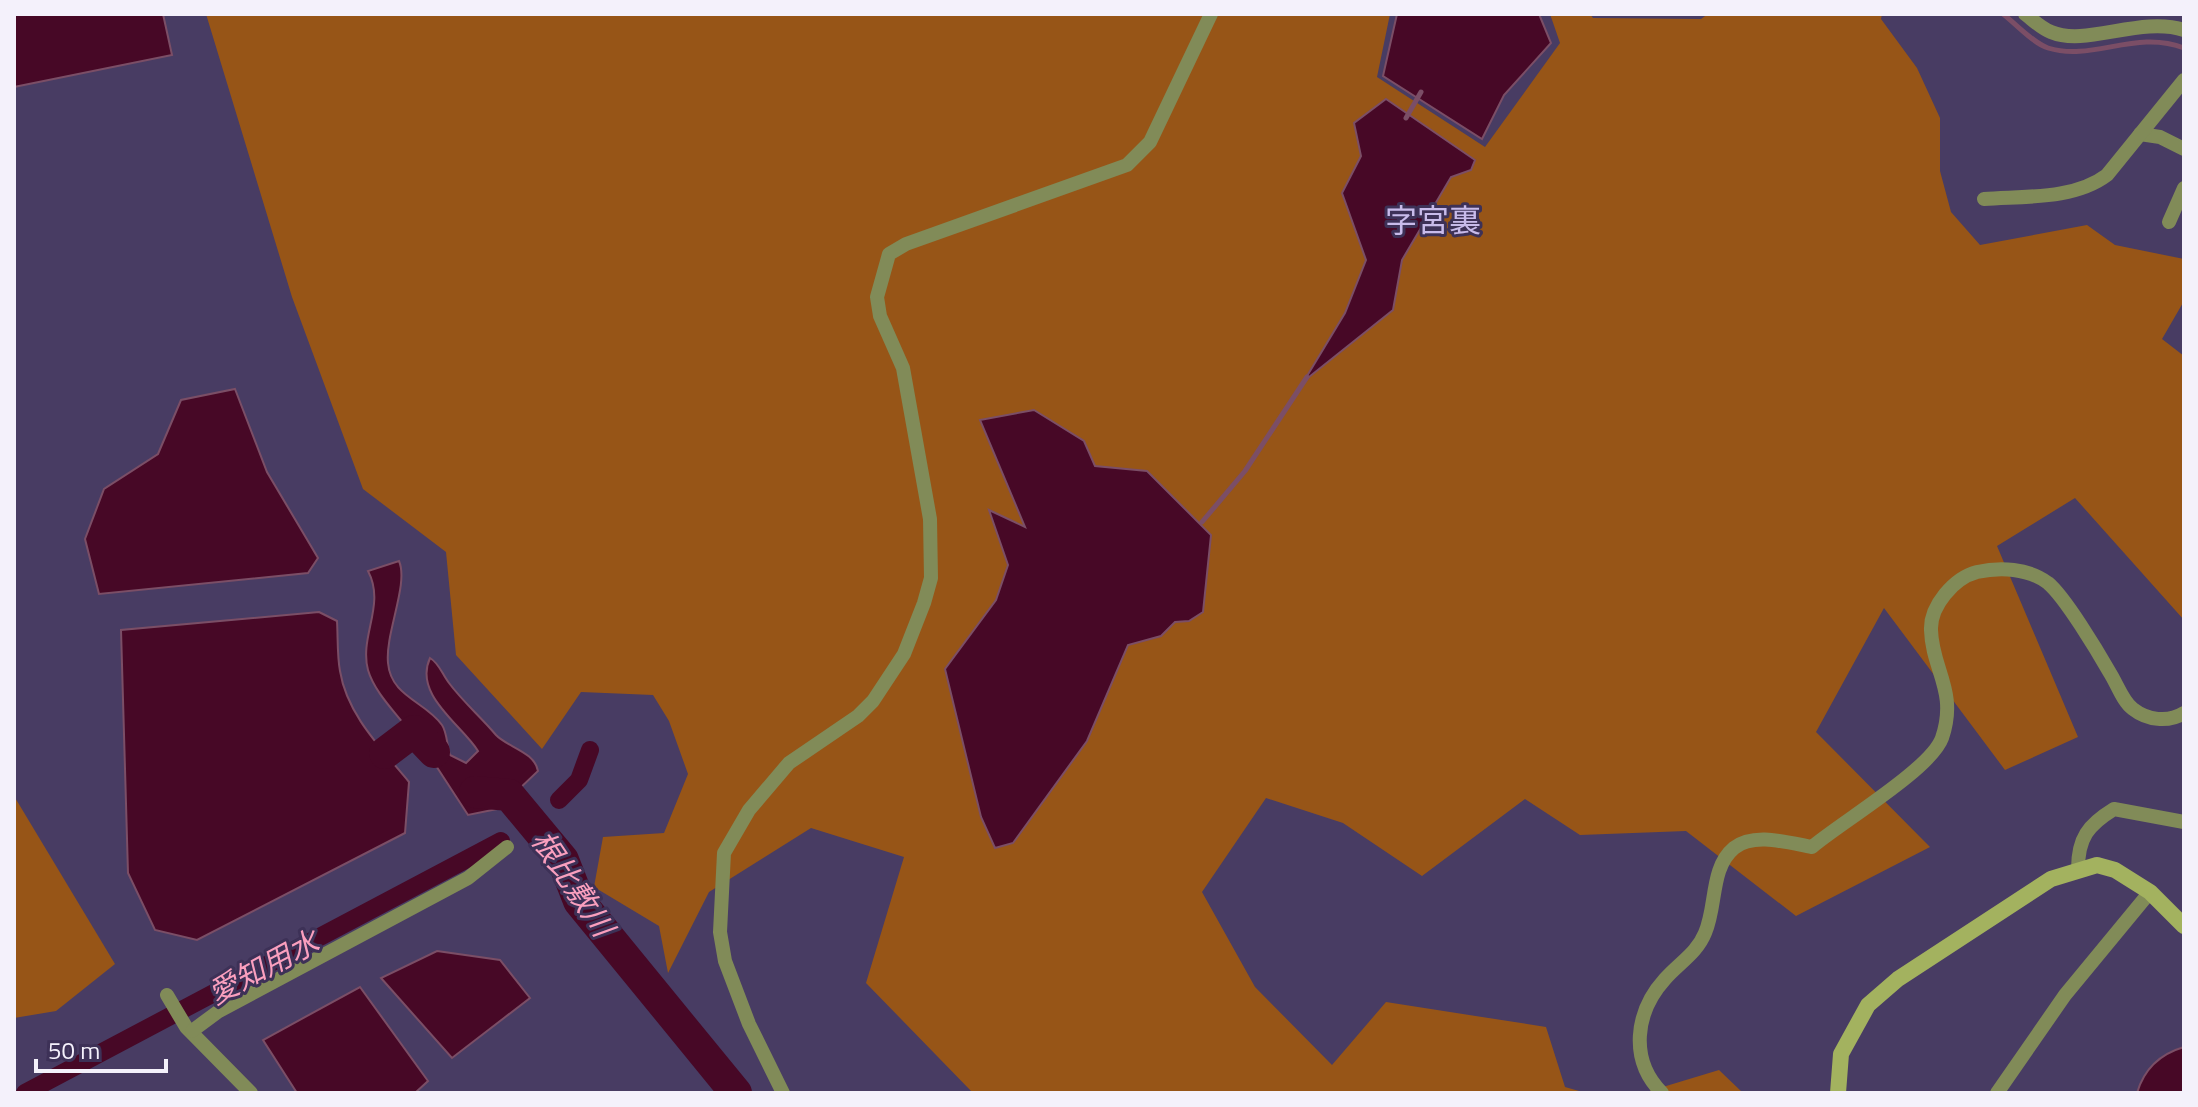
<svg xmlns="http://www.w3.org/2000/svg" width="2198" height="1107" viewBox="0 0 2198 1107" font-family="'Titillium Web','Noto Sans JP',sans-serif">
	<rect width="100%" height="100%" fill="#483c63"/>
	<g fill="#975517">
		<polygon points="206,14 1390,14 1377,77 1485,147 1560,43 1550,14 1590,14 1593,18 1701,19 1708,14 1882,14 1881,19 1917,68 1940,118 1940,171 1951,212 1980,245 2087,225 2115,245 2184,259 2184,301 2162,339 2184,356 2184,620 2075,498 1997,546 2078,737 2005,770 1884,608 1816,732 1930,847 1796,916 1686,831 1580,835 1525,799 1422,876 1343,823 1266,798 1202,892 1255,987 1332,1065 1386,1002 1546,1027 1565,1087 1586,1093 973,1093 866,983 904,857 811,828 709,892 668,973 659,926 594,887 603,837 664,833 688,774 669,721 653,695 581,692 542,749 456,655 446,552 363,489 292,297"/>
		<polygon points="14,796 115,964 56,1011 14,1018"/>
		<polygon points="1719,1070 1743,1093 1643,1093"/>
	</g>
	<g fill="#470826" stroke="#7b4e66" stroke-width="2">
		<polygon points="14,14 163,14 172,55 14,87"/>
		<polygon points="1397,14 1539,14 1551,43 1504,95 1482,139 1383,76"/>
		<polygon points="1386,99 1475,160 1471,170 1451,177 1402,260 1393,310 1304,381 1345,313 1366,260 1342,193 1361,156 1354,123"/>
		<polygon points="235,389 267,472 318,558 308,573 99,594 85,539 104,489 158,454 181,400"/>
		<polygon points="1034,410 1084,441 1095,466 1147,471 1211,535 1203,612 1189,621 1175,622 1161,636 1128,645 1087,741 1013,843 995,848 981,817 945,669 996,600 1008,565 989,510 1025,527 980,420"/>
		<path d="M399,561C409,584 385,633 388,663C391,697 425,701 442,725C447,732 447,746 450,755L466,763L478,751C462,725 413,695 430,658C439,663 442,674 449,683C463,702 481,717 496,735C507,747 535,752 538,771L516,792L518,797L502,808L468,815L429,755L415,741L405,747L398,736L407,728C394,711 374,691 368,670C359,636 386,605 368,571Z"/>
		<path d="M319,612L337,621C338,637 337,655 340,671C347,715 382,749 409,782L405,833L197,940L155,930L128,873L121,630Z"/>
		<polygon points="437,951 500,960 530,998 452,1058 381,978"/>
		<polygon points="360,987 428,1081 415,1093 297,1093 263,1040"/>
		<path d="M2184,1047V1093H2137C2144,1069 2160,1054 2184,1047Z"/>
	</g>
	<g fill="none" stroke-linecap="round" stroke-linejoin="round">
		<g stroke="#7b4e66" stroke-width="5">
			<path d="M2003,14C2016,24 2033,43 2048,48C2093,62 2135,29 2184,48"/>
			<polyline points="1406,118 1421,92"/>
			<polyline points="1202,522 1245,471 1307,377"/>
		</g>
		<g stroke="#470826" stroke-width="18">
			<polyline points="559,800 579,780 590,750"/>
			<polyline points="25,1093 501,841"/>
		</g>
		<g stroke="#470826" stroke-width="32">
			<polyline points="385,753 414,731 434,752"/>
			<polyline points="475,792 509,795 563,860 579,901 736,1093"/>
		</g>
		<g stroke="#818b58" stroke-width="14">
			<path d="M2025,14C2033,20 2042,29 2051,32C2086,47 2140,16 2184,30"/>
			<polyline points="2140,134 2160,137 2184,149"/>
			<path d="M1984,199C2023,196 2074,200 2107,175L2184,80"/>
			<polyline points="2169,222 2184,188"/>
			<path d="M2078,869C2078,838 2088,825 2114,809L2184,822"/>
			<polyline points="167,995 186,1027 251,1093"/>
			<polyline points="192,1031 219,1011 468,878 507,847"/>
			<polyline points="783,1093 749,1024 725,961 720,932 724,853 749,810 789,763 858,716 873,701 904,654 924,603 931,578 930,519 903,368 880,316 877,297 889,254 906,244 1127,165 1150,142 1211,14"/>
			<path d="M1662,1093C1629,1060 1635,1012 1665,979C1679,963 1697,953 1705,933C1717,906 1710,868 1734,848C1754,832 1789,843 1812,847C1840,823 1931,769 1942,738C1958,691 1932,670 1931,630C1930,606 1954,578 1977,572C2000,567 2028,568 2048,583C2065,597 2098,652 2110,673C2117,684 2123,702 2133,709C2147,720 2168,723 2184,713"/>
			<polyline points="1997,1093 2065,995 2150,892"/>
		</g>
		<polyline stroke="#a3b25f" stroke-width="16" points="1838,1093 1841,1054 1868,1005 1898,979 2051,879 2097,865 2115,870 2150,892 2184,926"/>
	</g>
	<g text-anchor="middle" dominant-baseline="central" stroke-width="6" stroke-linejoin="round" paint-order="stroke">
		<g font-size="30" font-style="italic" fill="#fa9fbe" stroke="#3d3157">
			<text transform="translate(573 883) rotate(56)">根比敷川</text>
			<text transform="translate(263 967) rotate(-28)">愛知用水</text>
		</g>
		<g font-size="32" fill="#c8bbea" stroke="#3d3157">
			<text x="1433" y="220">字宮裏</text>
		</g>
	</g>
	<rect width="2198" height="1107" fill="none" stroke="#f4f1fb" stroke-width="32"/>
	<path d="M36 1059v12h130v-12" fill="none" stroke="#f4f1fb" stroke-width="4"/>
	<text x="48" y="1059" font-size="24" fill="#f4f1fb" stroke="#3d3157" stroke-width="6" paint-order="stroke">50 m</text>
</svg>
